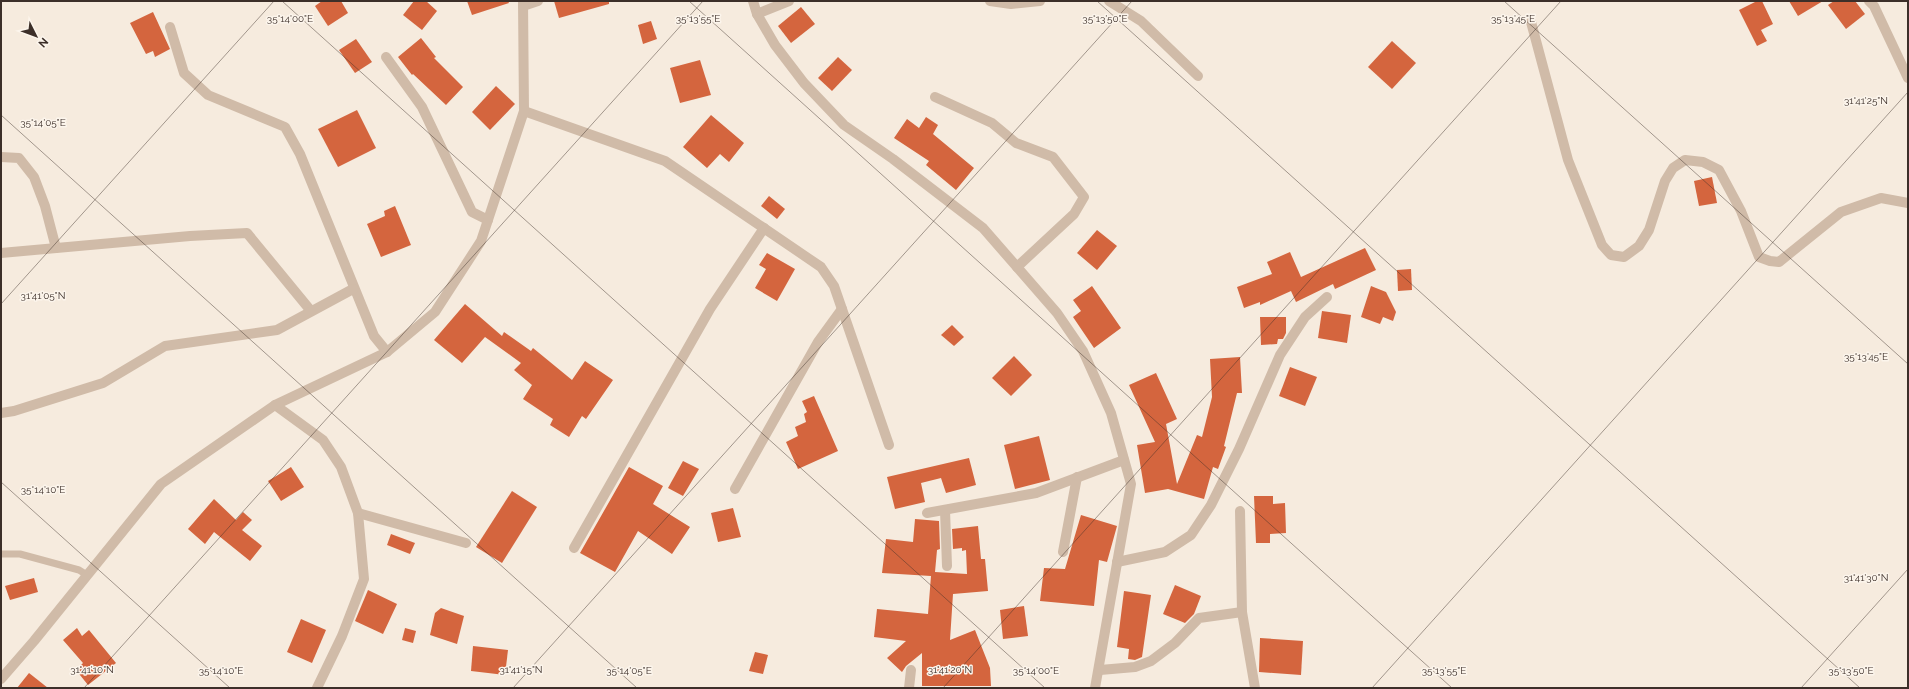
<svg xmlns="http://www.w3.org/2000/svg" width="1909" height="689" viewBox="0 0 1909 689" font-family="Raleway,sans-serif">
	<rect width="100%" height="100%" fill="#f6ebde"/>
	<g fill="#d4653e">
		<polygon points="322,1 341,1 348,13 328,26 315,6"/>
		<polygon points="414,1 426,1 437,11 422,30 403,15"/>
		<polygon points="467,1 508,1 509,3 472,15"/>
		<polygon points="554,1 609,1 609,4 559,18"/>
		<polygon points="1757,1 1762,1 1773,24 1761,30 1767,41 1757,46 1739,10"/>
		<polygon points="1789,1 1823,1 1798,16"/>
		<polygon points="1834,1 1855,1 1865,14 1846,29 1828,5"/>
		<polygon points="801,7 815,24 791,43 778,26"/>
		<polygon points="153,12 170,49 155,57 153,51 146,54 130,23"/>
		<polygon points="651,21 657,39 643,44 638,25"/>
		<polygon points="421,38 436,57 434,58 463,87 446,105 413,74 412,75 398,57"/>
		<polygon points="356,39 372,62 355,73 339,50"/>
		<polygon points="1392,41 1416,63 1392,89 1368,67"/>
		<polygon points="838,57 852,70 832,91 818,78"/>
		<polygon points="700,60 711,95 680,103 670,68"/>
		<polygon points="496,86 515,104 490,130 472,112"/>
		<polygon points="357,110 376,148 338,167 318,129"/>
		<polygon points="711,115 744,143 729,162 720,154 707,168 683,147"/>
		<polygon points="926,117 938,125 933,134 974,168 956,190 926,165 929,161 894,138 907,119 919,128"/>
		<polygon points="1712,177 1717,203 1699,206 1694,181"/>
		<polygon points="769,196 785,209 777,219 761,206"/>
		<polygon points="395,206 411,245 381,257 367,224 385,216 384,211"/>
		<polygon points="1097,230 1117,246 1097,270 1077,253"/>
		<polygon points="1365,248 1376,270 1335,289 1333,284 1296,302 1291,291 1260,305 1260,302 1244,308 1237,287 1272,274 1267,262 1290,252 1301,277"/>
		<polygon points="767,253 795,269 777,301 755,288 766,269 759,265"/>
		<polygon points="1411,269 1412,290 1398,291 1397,270"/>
		<polygon points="1092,286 1121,328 1094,348 1073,317 1081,311 1073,300"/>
		<polygon points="1371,286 1386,292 1396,312 1393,321 1383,317 1380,324 1361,317"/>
		<polygon points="465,304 502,336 504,332 531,351 533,348 572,380 585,361 613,380 586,419 582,416 569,437 550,425 553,419 523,399 532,385 514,370 521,363 485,337 462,363 434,340"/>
		<polygon points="1322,311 1351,315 1347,343 1318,338"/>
		<polygon points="1260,317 1286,317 1286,333 1283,339 1278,339 1277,344 1261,345"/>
		<polygon points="952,325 964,337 954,346 941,335"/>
		<polygon points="1014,356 1032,375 1011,396 992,378"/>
		<polygon points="1240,357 1242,393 1237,393 1224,446 1226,447 1218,469 1213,467 1204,499 1168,489 1145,493 1137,445 1155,442 1129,385 1156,373 1177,419 1166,424 1177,484 1197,435 1202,437 1212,397 1210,359"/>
		<polygon points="1290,367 1317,377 1305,406 1279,396"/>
		<polygon points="814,396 838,451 798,469 786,442 798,436 795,427 806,422 804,414 807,412 802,401"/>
		<polygon points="1039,436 1050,480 1015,489 1004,445"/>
		<polygon points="969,458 976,485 946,493 941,478 921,483 925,502 895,509 887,477"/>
		<polygon points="683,461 699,469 683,496 668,488"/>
		<polygon points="291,467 304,487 281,501 268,481"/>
		<polygon points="629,467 663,486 653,504 690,527 672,554 638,531 615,572 580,553"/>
		<polygon points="512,491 537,507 502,563 476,547"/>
		<polygon points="1254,496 1273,496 1273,504 1285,503 1286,533 1270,534 1270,543 1256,543"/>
		<polygon points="214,499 236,520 243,512 252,520 242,530 262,546 250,561 214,532 205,544 188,529"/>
		<polygon points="733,508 741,537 718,542 711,513"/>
		<polygon points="1081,515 1117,526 1107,562 1099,560 1094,606 1040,601 1044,568 1065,569"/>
		<polygon points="915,519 939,521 940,549 937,550 935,572 967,574 966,550 962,551 962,548 953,549 952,529 978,526 981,559 985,559 988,591 953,594 950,640 975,630 990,668 991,686 922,686 922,653 906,666 902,672 887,658 906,641 874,637 877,609 928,614 931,576 882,573 886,539 913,542"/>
		<polygon points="391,534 415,543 410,554 387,545"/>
		<polygon points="34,578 38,592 10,600 5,586"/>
		<polygon points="1175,585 1201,596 1194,614 1185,623 1163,614"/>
		<polygon points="368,590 397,604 383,634 355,621"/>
		<polygon points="1124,591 1151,595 1142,657 1135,660 1128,659 1129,649 1117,647"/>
		<polygon points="1024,606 1028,636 1003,639 1000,610"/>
		<polygon points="441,608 464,616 457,644 430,635 435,613"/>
		<polygon points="301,619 326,630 312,663 287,652"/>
		<polygon points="77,628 82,636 89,630 116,663 88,685 76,670 83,663 63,640"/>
		<polygon points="405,628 416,631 413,643 402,640"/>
		<polygon points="1260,638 1303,641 1301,675 1259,672"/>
		<polygon points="473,646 508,650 505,675 471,671"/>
		<polygon points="755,652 768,655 763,674 749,671"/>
		<polygon points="29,673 48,688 17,688"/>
	</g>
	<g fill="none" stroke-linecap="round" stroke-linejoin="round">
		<polyline stroke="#d0bba8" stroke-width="7" points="1,554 20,554 79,570 87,575"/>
		<g stroke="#d0bba8" stroke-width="10">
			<polyline points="753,1 757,14 775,45 804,83 844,125 893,159 983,228 1057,313 1083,351 1111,413 1131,484 1095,688"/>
			<polyline points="990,1 1011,4 1040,1"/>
			<polyline points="1109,1 1141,21 1198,76"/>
			<polyline points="1869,1 1874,6 1908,78"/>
			<polyline points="523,6 538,1"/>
			<polyline points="757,14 789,1"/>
			<polyline points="1531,22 1568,160 1602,245 1611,255 1624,257 1639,246 1649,230 1665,181 1673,168 1685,160 1703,162 1719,170 1741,211 1759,257 1770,261 1779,262 1841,212 1881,198 1908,203"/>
			<polyline points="170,27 184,73 208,95 285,127 300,154 374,336 387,352"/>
			<polyline points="386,57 422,107 472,212 488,220"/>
			<polyline points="935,97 992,123 1016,143 1053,157 1084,197 1074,214 1017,267"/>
			<polyline points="524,111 665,161 821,267 834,286 889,445"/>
			<polyline points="1,157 19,158 34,177 45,206 56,248"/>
			<polyline points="1,253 190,236 247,233 311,311"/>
			<polyline points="275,405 323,440 341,467 358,513 364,579 342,636 317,688"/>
			<polyline points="1,413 14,411 103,383 165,346 277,330 353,289"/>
			<polyline points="735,489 818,342 842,309"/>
			<polyline points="945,510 947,566"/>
			<polyline points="1240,511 1242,612 1255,688"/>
			<polyline points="358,513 466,543"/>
			<polyline points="927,513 1036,493 1124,460"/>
			<polyline points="574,548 710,309 764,228"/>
			<polyline points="1063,552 1077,477"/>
			<polyline points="1117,562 1165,552 1191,535 1211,505 1239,449 1280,355 1305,317 1327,297"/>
			<polyline points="1100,670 1135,667 1151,661 1175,643 1199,618 1242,612"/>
			<polyline points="909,688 911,670"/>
		</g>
		<polyline stroke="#d0bba8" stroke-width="10" points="1,679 34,641 161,484 275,405 387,352 435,312 481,241 524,111 523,1"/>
	</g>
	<path fill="none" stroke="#3c2f29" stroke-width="1" stroke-opacity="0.45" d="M282,1L1045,688M689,1L1452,688M1097,1L1860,688M1504,1L1908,364M1,115L637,688M1,304L274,1M1,482L230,688M84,688L703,1M513,688L1132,1M943,688L1561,1M1372,688L1908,92M1801,688L1908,569"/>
	<g font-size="10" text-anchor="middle" fill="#3c2f29" stroke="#fcf5ec" stroke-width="3" stroke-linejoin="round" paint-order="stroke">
		<text x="290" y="22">35°14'00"E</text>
		<text x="1105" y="22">35°13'50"E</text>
		<text x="1513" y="22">35°13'45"E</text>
		<text x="698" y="22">35°13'55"E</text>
		<text x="1866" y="104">31°41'25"N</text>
		<text x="43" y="126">35°14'05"E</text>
		<text x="43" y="299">31°41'05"N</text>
		<text x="1866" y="360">35°13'45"E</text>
		<text x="43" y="493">35°14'10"E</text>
		<text x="1866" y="581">31°41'30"N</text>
		<text x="92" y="673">31°41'10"N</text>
		<text x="521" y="673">31°41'15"N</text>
		<text x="950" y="673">31°41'20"N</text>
		<text x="221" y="674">35°14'10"E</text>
		<text x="629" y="674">35°14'05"E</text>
		<text x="1036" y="674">35°14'00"E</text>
		<text x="1444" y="674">35°13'55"E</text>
		<text x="1851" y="674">35°13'50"E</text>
	</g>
	<rect width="1909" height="689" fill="none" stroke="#3c2f29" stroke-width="4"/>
	<g transform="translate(36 36) rotate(132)" stroke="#fcf5ec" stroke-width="3" paint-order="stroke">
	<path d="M0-3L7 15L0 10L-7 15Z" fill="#3c2f29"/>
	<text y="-6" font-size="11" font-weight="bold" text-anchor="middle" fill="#3c2f29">N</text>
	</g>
</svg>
